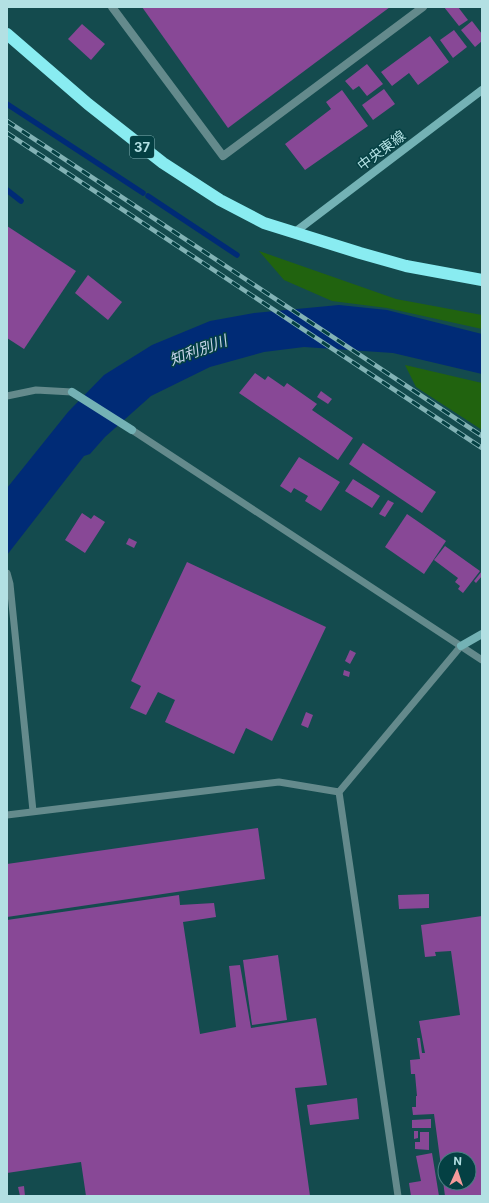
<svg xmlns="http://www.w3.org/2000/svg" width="489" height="1203" viewBox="0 0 489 1203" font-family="Inter,'Noto Sans JP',sans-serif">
	<rect width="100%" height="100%" fill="#144b4e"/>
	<g fill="#21630f">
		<polygon points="259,251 396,299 482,315 482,329 387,308 332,301 284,280"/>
		<polygon points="405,365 482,383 482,430 416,387"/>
	</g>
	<polygon fill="#002b76" points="339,305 387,310 482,334 482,374 393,353 304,347 264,352 210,367 151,396 105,437 90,454 84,456 7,555 7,488 68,412 104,375 152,345 210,321 254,313"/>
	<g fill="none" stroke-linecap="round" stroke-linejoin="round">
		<g stroke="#002b76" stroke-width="5.5">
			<polyline points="7,104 143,193"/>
			<polyline points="7,190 21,201"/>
			<polyline points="148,196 237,255"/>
		</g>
	</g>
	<g fill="#884896" fill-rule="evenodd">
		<polygon points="142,7 390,7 228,128"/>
		<polygon points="444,7 458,7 468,20 459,26"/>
		<polygon points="472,21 482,34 482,41 475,47 461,30"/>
		<polygon points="82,24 105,44 91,60 68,39"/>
		<polygon points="454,30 467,47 453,58 440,40"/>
		<polygon points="430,36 449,62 418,85 409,73 392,86 381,72"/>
		<polygon points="367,64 383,84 367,96 359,86 353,90 345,81"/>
		<polygon points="384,89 395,104 373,120 362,105"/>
		<polygon points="342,90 368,126 305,170 285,144 331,109 326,102"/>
		<polygon points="7,226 76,271 24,349 7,338"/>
		<polygon points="88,275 122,302 108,320 75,293"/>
		<polygon points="255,373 265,380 268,376 284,387 287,383 317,404 312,410 353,438 338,460 239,393"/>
		<polygon points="321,391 332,399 328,404 317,397"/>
		<polygon points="363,443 436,492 422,513 349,464"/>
		<polygon points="299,457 340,482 321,511 305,501 308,496 294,488 291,493 280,486"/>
		<polygon points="353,479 380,496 372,508 345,491"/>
		<polygon points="388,500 394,503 385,517 379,514"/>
		<polygon points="82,513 91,519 94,515 105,522 85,553 65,540"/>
		<polygon points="407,514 446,541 424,574 385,547"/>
		<polygon points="129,538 137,542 134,548 126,544"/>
		<polygon points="445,546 480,571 463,593 458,589 460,586 455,582 458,578 434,560"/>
		<polygon points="187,562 326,627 272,741 246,728 234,754 165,722 175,700 158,692 146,715 130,708 141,686 131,681"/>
		<polygon points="482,571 482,576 476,583 474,581"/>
		<polygon points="350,650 356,653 350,664 345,661"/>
		<polygon points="344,670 350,672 349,677 343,675"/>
		<polygon points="306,712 313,715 308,728 301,725"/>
		<polygon points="258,828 265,879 7,917 7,864"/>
		<polygon points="429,894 429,908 399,909 398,895"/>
		<polygon points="179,895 180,905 214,903 216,917 183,922 200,1034 236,1027 229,966 240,965 251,1028 316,1018 327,1085 295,1088 310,1196 86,1196 81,1162 7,1173 7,920"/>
		<path d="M482,916V1196H445L434,1114L413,1115L412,1107H416V1096H417L415,1074H411L410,1060L420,1059L417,1038H420L422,1053H425L419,1021L460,1015L451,951L435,952L436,956L425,957L421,925ZM445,1159H469V1183H445Z"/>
		<polygon points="278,955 287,1020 252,1025 243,960"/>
		<polygon points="357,1098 359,1119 310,1125 307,1105"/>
		<polygon points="431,1119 431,1128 412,1128 412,1120"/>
		<polygon points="414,1131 418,1131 418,1138 414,1139"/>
		<polygon points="420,1132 429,1132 429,1150 415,1149 415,1142 420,1142"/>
		<polygon points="432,1153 439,1196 411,1196 409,1183 421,1181 416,1156"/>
		<polygon points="24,1186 25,1196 20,1196 18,1187"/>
	</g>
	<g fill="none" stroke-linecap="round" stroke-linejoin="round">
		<g stroke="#648a8c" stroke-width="7">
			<polyline points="7,396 36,390 72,392"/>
			<polyline points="132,430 482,660"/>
			<polyline points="7,573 10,584 33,811"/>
			<polyline points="7,815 279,782 339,792"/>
			<polyline points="398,1196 339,792 461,646"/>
		</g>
		<polyline stroke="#648a8c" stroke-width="8" points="112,7 223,156 423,7"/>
		<g stroke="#74b2b5" stroke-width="8">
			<polyline points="295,232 482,90"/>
			<polyline points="72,392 132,430"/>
			<polyline points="461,646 482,634"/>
		</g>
		<polyline stroke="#89ecf1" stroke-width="12" points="7,34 88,104 163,163 220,200 264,223 360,253 406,266 482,280"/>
		<g stroke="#82b2b5" stroke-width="4.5">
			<g id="rail">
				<polyline points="7,121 482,436"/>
				<polyline points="7,133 482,448"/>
			</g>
		</g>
		<use href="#rail" stroke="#044043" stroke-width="3" stroke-dasharray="9" stroke-linecap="butt"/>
	</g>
	<g text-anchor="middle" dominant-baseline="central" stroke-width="3" stroke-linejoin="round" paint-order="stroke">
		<rect fill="#044043" stroke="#7eb0b3" stroke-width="1" x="130" y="136" width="24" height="22" rx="3"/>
		<g font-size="13" font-weight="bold" fill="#b3e0e3">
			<text x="142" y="147">37</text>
		</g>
		<g font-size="14" fill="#b3e0e3" stroke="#044043">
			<text transform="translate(381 150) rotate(-37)">中央東線</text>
		</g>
		<g font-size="15" font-style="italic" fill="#cad7ed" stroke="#044043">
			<text transform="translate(198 350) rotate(-20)">知利別川</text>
		</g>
	</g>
	<rect width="489" height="1203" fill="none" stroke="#b3e0e3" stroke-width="16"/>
	<g transform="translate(457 1171) rotate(3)"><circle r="19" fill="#044043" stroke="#4a8083"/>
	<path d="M0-3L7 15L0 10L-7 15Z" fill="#f59b9b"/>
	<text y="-6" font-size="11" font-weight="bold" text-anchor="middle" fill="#b3e0e3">N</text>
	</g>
</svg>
